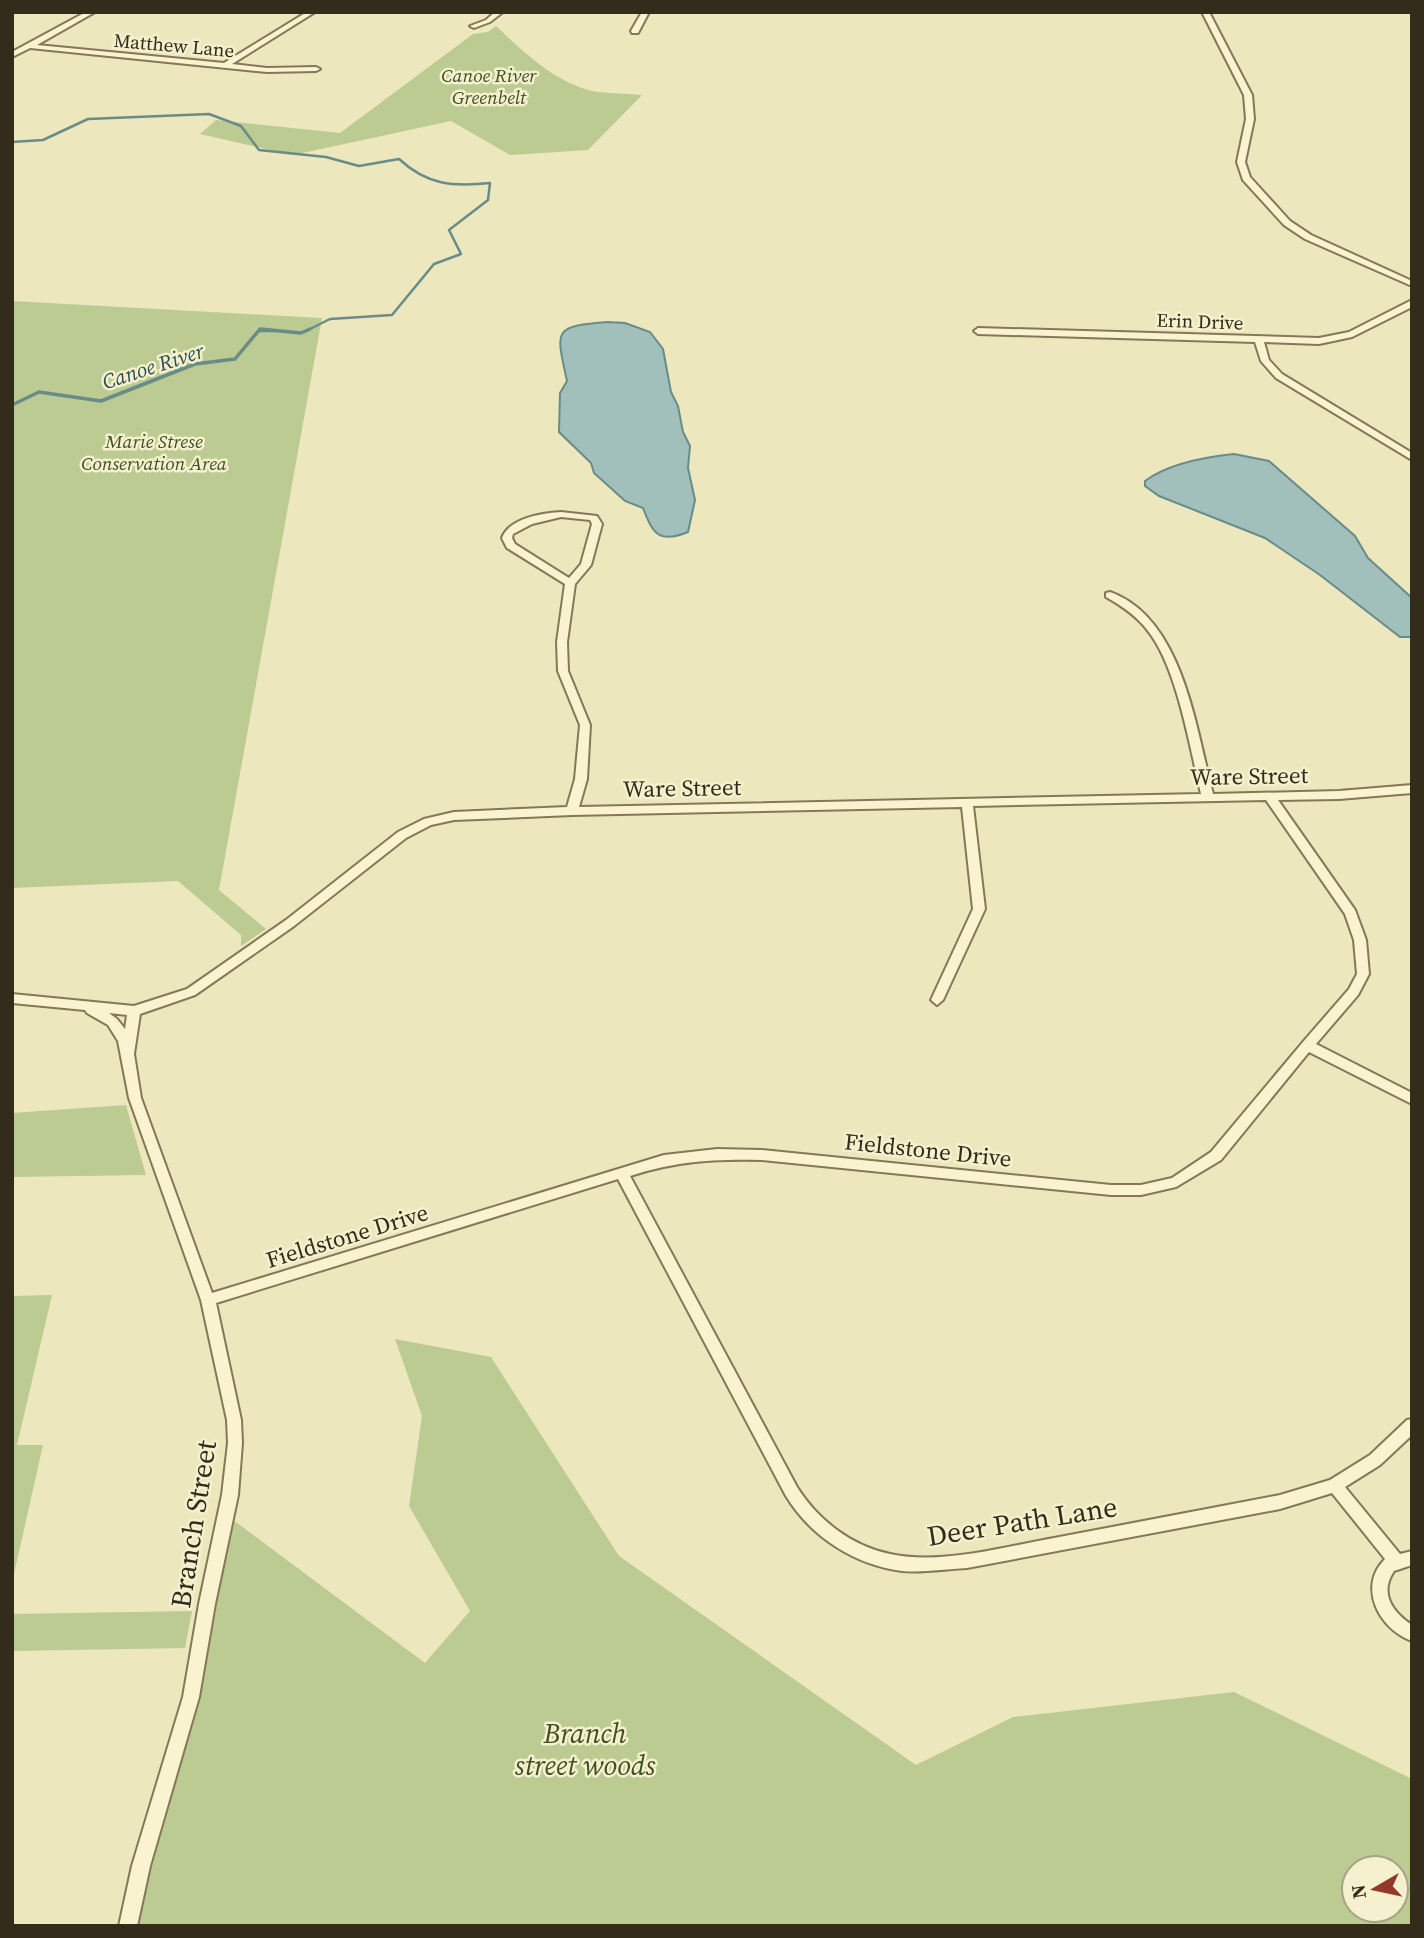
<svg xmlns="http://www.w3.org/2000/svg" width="1424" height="1938" viewBox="0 0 1424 1938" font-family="'Source Serif 4',serif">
	<rect width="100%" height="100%" fill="#ede7be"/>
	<g fill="#bbcb92" fill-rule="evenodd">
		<path d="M496,26C524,52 553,81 592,91C607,94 625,93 642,95L588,150L510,155L451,121L293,155L200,134L216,120L340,133L473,34L488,32Z"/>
		<polygon points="12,301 322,318 219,890 266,929 241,946 241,935 178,881 12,888"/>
		<polygon points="126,1105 146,1175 12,1177 12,1113"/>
		<polygon points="52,1295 17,1445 43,1445 12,1583 12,1296"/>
		<path d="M395,1339L491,1357L619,1556L916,1765L1013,1717L1234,1692L1412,1779V1926H131L225,1514L425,1663L470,1611L409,1506L422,1416ZM1354,1868H1396V1910H1354Z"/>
		<polygon points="192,1611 185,1648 12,1651 12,1614"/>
	</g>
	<g fill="#a1bfbb" stroke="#698c89" stroke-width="2">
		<path d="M608,322L625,323L650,332L663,349L671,392L678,406L683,432L690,446L688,468L695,500L688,532C659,544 653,534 643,508L625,501L594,473L591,463L559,432L560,393L567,381C556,330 552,326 608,322Z"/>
		<path d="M1234,454L1269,461L1355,536L1368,558L1412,598V637H1400L1320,575L1265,538L1159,496L1145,486V481C1169,463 1205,457 1234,454Z"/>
	</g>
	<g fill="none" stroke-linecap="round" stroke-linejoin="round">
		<g stroke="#698c89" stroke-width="2.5">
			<path d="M12,142L43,140L88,119L209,114L241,126L259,150L326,157L359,166L399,159C427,185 453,187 490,183L488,200L449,230L461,254L434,264L392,315L330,319L306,331"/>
			<polyline points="259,331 276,331"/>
		</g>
		<polyline stroke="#698c89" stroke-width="3.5" points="12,405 39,392 101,401 195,364 235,359 260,329 301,333 310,329"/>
		<g stroke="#857757" stroke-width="4">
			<g id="minor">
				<polygon points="86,12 95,12 37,45 224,63 307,12 315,12 232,64 267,68 316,67 320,69 316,71 267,72 30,48 12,57 12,52"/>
				<polygon points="495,12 503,12 490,22 474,28 470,26 486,20"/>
				<polygon points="642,12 649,12 638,33 632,33 631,31"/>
				<polygon points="1202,12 1209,12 1252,95 1254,119 1245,162 1250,177 1290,221 1311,235 1412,281 1412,286 1305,239 1284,225 1243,180 1237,162 1246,119 1244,95"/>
				<polygon points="1412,300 1412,307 1352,337 1319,344 1264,342 1269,360 1282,374 1412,453 1412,460 1276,378 1261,361 1255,342 978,334 974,331 978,328 1319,338 1349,332"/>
				<path d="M561,512L597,516L602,524L591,565L575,584L567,642L568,671L590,725L587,779L579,807L1201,794C1190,748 1177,667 1148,631C1137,616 1122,606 1106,597V593L1110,592C1183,618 1196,729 1213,794L1339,791L1412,785V793L1339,799L1278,800L1355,910L1366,940L1369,974L1358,995L1316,1044L1412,1093V1104L1309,1052L1221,1160L1176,1187L1141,1195H1111L762,1160C712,1159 677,1161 630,1176L797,1487C818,1520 851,1546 890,1554C941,1565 1003,1547 1054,1538C1129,1524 1205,1509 1280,1495L1330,1480L1370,1455L1407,1420L1412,1419V1435L1380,1465L1345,1487L1400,1554L1412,1551V1565L1394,1571C1379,1593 1392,1612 1412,1625V1641C1379,1629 1357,1587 1385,1559L1332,1493L1280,1509L967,1568C945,1569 923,1573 902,1571C855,1565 811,1537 786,1496L618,1179L216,1303L241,1420L242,1443L238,1495L215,1604L199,1697L150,1866L137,1926H119L132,1866L183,1697L199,1604L222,1495L228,1443L227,1420L201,1300L129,1098L118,1041L108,1025L87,1013L85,1010L12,1003V994L134,1006L187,989L286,920L398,832L424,819L454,812L567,807L575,779L580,725L558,671L557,642L565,584L507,548L502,538C509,518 543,513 561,512ZM561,517L590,520L592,524L581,564L569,578L515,544L512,538L513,534L532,524ZM1266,800L1345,914L1354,940L1357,974L1349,989L1303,1042L1211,1152L1172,1178L1141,1185H1111L762,1150L717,1149L664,1155L212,1293L141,1098L134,1054L140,1014L195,995L294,926L406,838L431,825L454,820L572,815L962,807L973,909L931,1000L937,1005L943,1000L985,909L973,806ZM109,1013L127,1015L125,1029L117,1019Z"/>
			</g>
		</g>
		<use href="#minor" fill="#f9f3d0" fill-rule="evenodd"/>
	</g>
	<g text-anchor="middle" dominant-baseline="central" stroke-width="5" stroke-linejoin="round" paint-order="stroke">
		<g font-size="19" fill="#342c1b" stroke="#f5f0cd">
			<text transform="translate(174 45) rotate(5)">Matthew Lane</text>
			<text transform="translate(1200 321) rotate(2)">Erin Drive</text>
		</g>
		<g font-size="19" font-style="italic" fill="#3e5122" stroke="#f5f0cd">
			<text x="489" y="75">Canoe River<tspan x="489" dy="22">Greenbelt</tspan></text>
			<text x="154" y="441">Marie Strese<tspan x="154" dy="22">Conservation Area</tspan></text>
		</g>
		<g font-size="21" font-style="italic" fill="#2a5054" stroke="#f5f0cd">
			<text transform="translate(153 366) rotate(-18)">Canoe River</text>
		</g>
		<g font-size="23" fill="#342c1b" stroke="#f5f0cd">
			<text transform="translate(1249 776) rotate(-1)">Ware Street</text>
			<text transform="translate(682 788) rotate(-1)">Ware Street</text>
			<text transform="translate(928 1150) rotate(6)">Fieldstone Drive</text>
			<text transform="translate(347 1236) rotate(-17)">Fieldstone Drive</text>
		</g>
		<g font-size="28" fill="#342c1b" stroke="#f5f0cd">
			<text transform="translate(1022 1521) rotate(-9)">Deer Path Lane</text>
			<text transform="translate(193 1524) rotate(-81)">Branch Street</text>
		</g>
		<g font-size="28" font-style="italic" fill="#3e5122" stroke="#f5f0cd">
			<text x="585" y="1733">Branch<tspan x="585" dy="32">street woods</tspan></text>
		</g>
	</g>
	<rect width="1424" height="1938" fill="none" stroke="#342c1b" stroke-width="28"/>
	<g transform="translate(1375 1889) rotate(261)"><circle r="33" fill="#f5f0cd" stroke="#a8a286" stroke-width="2"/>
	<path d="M0-5L12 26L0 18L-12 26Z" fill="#943827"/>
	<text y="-10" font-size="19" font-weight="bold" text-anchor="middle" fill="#342c1b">N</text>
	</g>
</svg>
